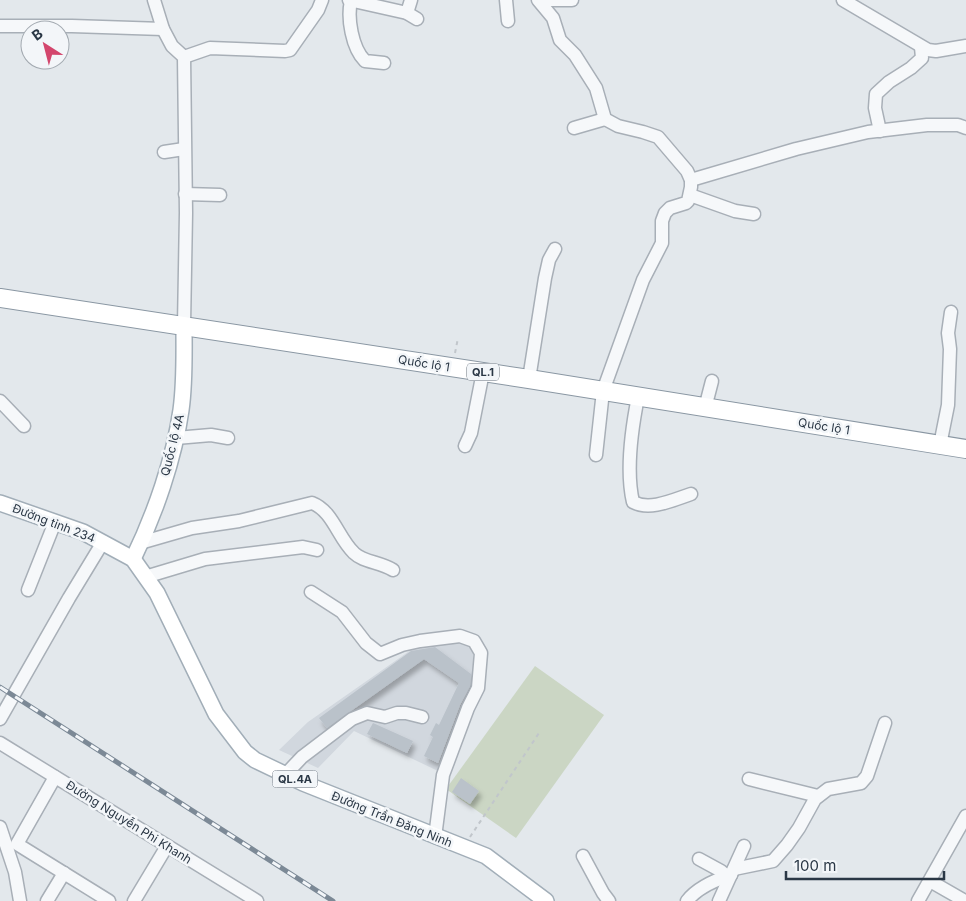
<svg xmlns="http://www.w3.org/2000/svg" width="966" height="901" viewBox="0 0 966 901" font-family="Inter,sans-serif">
	<defs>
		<filter id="shadow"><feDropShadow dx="3" dy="5" stdDeviation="2.5" flood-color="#0004"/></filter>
	</defs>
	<rect width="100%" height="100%" fill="#e3e8ec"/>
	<polygon fill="#d1d7de" points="456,642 464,643 473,650 473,691 438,771 354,731 318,768 279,750 308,722 418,645"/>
	<polygon fill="#cbd6c4" points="535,666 604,715 516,838 446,789"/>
	<g fill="#bac2ca" filter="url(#shadow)">
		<polygon points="435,647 471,674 470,686 460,705 438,763 424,756 433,737 430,735 436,723 439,725 459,683 424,659 327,728 319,718 411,651"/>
		<polygon points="373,723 413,741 407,753 367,734"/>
		<polygon points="461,778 479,791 470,804 452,792"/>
	</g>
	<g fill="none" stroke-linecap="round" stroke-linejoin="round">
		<g stroke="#a8afb7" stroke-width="15">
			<g id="minor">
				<polyline points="154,0 163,29 172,46 184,57 186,213 184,325"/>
				<polyline points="349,0 407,13 417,19"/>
				<polyline points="506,0 508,21"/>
				<polyline points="538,0 553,18 560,40 575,55 596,88 605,119 618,126 643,132 658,137 687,171 691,180 691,187 688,201 686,203 670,208 665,213 662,221 662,243 643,280 603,391 596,455"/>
				<polyline points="540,0 572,0"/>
				<polyline points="843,0 928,50 936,51 966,46"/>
				<path d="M351,1C347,18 352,48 365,61L384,63"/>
				<polyline points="407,13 411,0"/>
				<polyline points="0,26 72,26 163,29"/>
				<polyline points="184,57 210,48 285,51 290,50 318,10 322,0"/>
				<polyline points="574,128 605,119"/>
				<polyline points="880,131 875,108 876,94 889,82 911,68 922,58 921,47"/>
				<polyline points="164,152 184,149"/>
				<polyline points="691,180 796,149 868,132 927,125 958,125 966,128"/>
				<polyline points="185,194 220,195"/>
				<polyline points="690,195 735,211 754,214"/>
				<polyline points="529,379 545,278 549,260 555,249"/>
				<path d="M638,397C632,427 626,472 633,502C650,511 673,500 691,494"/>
				<polyline points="0,401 24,426"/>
				<polyline points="705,408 712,381"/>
				<polyline points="176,438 211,435 228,438"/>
				<polyline points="940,445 948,405 950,349 948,333 951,312"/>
				<polyline points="465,446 471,433 483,372"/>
				<path d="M140,543L192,528L239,521L312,503C333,511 338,538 354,553C363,562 380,562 393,570"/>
				<polyline points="145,577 205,559 303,547 317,550"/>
				<polyline points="28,590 55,522"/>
				<polyline points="311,592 342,612 366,643 380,654 402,645 420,641 460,636 474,641 481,653 478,688 468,708 443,775 435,837"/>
				<polyline points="0,719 69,598 103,542"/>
				<polyline points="0,743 257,901"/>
				<polyline points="285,775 302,757 352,719 367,713 385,717 397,713 406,713 422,717"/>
				<polyline points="55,777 17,844 109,901"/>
				<polyline points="749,779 818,796"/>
				<polyline points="0,827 15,872 20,901"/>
				<polyline points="583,856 603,893 609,901"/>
				<polyline points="699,859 721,871 727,876"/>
				<polyline points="734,869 773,861 787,845 799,828 815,799 828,789 861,783 867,776 885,723"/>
				<polyline points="930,881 965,901"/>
				<polyline points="47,901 64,873"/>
				<polyline points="134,901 167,846"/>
				<path d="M687,901C697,888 715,880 731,875"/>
				<polyline points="719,901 744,846"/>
				<polyline points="918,901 966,816"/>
			</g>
		</g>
		<g stroke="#a2aeb8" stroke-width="18">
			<g id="major">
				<polyline points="0,503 83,532 133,559 157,593 216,714 245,752 255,760 303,783 486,856 546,901"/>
				<path d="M133,559C155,514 174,459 181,410C185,382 184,354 184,325"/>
			</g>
		</g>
		<g stroke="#8a97a3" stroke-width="20">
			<polyline id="highway" points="0,298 529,379 966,449"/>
		</g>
		<g stroke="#c1c6cb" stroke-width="2" stroke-dasharray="4 4" stroke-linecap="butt">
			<polyline points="455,353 458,338"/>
			<polyline points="470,837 539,733"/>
		</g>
		<use href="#minor" stroke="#f6f8fa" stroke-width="12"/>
		<use href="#major" stroke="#fff" stroke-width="15"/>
		<use href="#highway" stroke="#fff" stroke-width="18"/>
		<g stroke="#7c8996" stroke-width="5">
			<polyline id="rail" points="0,687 333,901"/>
		</g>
		<use href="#rail" stroke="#f3f6f9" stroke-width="3" stroke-dasharray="9" stroke-linecap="butt"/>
	</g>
	<g text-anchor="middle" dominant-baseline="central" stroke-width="5" stroke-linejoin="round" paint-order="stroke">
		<g fill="#f3f6f9" stroke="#66707b" stroke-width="1">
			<rect x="467" y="363.5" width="32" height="17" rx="4"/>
			<rect x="272.5" y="770.5" width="45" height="17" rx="4"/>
		</g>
		<g font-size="11" font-weight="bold" fill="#2a3745">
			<text x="483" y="372">QL.1</text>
			<text x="295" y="779">QL.4A</text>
		</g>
		<g font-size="12" fill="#2a3745" stroke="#f3f6f9">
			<text transform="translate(424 363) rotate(9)">Quốc lộ 1</text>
			<text transform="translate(824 426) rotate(9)">Quốc lộ 1</text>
			<text transform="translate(172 445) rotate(-76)">Quốc lộ 4A</text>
			<text transform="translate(54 523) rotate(21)">Đường tỉnh 234</text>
			<text transform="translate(392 819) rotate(22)">Đường Trần Đăng Ninh</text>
			<text transform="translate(129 822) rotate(32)">Đường Nguyễn Phi Khanh</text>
		</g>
	</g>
	<g transform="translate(45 45) rotate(324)"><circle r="24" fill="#f3f6f9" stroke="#a3aab1"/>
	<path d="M0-4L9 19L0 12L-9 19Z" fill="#d3466d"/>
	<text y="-8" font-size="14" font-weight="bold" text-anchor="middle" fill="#2a3745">B</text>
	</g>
	<path d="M786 871v8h158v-8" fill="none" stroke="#2a3745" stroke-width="2.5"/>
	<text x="794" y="871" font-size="15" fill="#2a3745" stroke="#f3f6f9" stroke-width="4" paint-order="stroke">100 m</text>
</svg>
